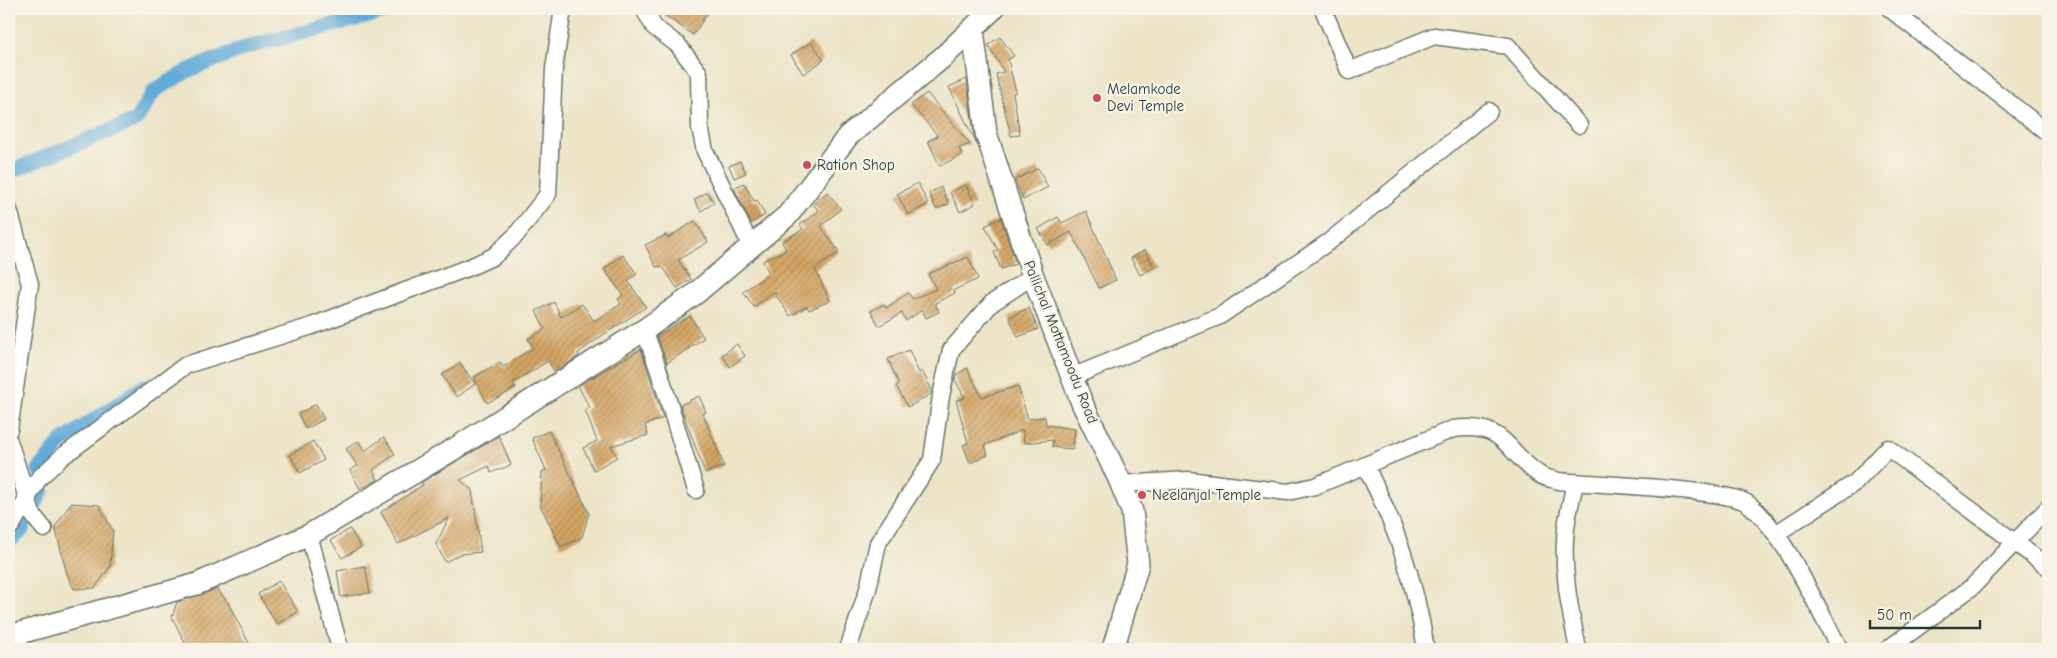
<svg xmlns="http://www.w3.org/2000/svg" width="2057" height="658" viewBox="0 0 2057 658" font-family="'Comic Neue',sans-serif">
	<defs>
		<pattern id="building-hatch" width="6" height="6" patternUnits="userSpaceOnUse" patternTransform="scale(1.25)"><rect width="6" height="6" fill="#d4a564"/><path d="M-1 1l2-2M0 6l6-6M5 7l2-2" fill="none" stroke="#ab8853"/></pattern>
	</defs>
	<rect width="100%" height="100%" fill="#f7f3e8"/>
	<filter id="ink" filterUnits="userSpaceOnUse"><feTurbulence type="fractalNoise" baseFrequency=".02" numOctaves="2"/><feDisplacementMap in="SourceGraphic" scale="10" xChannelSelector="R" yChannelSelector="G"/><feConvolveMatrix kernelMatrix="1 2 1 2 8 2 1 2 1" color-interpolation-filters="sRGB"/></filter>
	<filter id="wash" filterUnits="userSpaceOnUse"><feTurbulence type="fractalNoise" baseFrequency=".0096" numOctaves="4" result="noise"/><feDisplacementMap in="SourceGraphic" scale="20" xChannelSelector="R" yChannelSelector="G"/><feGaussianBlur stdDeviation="1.12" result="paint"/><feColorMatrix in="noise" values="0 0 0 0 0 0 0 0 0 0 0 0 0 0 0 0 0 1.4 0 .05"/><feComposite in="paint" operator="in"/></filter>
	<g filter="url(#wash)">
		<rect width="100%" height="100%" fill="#ede4c6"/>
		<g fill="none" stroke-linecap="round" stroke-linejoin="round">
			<g stroke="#62abd9" stroke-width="15">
				<polyline points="9,172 136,120 154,91 189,70 247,47 396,9"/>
				<polyline points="39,470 61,442 145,386"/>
				<polyline points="9,542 21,531 42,491"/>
			</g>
		</g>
		<g id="blocks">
			<g fill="url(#building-hatch)">
				<polygon points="656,9 710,9 693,35"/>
				<polygon points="1000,37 1014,56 1008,60 1016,92 1013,93 1020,135 1011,136 996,74 1004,72 988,45"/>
				<polygon points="811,42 824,60 803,74 791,55"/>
				<polygon points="967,79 974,135 977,145 949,87"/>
				<polygon points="927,93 970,144 959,148 962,155 940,166 928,141 938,136 911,105"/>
				<polygon points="740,161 746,173 734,178 729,166"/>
				<polygon points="1038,168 1048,187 1023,200 1015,180"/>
				<polygon points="744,183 754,201 757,200 765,215 751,223 734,188"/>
				<polygon points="918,183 928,204 908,215 897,194"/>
				<polygon points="966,185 975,204 960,212 950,192"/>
				<polygon points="941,187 949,204 936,209 929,193"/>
				<polygon points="707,192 714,203 701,211 694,200"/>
				<polygon points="827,192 841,209 821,226 839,252 815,269 830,301 809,310 807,306 790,316 774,292 754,307 743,292 769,273 763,261 786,250 782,242 803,229 800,225 819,211 813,204"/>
				<polygon points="1086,211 1116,280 1099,288 1071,232 1048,245 1038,229 1058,217 1062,223"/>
				<polygon points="1001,218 1016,264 1001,269 994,252 998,250 985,226"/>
				<polygon points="695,221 708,242 678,260 691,279 677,288 662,266 656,267 645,245 666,235 668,238"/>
				<polygon points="1145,250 1154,267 1140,275 1131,258"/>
				<polygon points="623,255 637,274 628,281 646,307 603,335 578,353 579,356 564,366 554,371 548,361 513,383 516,387 505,394 487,403 474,377 500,362 503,367 533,348 528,339 545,329 536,311 554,302 561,317 582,304 594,321 621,304 618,299 623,295 604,269"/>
				<polygon points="968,257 978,279 954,290 955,293 935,303 939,312 926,318 922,310 906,321 902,313 879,326 871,311 884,304 886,308 908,293 913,299 936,289 928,274"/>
				<polygon points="1029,308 1038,329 1018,337 1009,317"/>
				<polygon points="690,316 704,338 667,363 657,336"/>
				<polygon points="737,344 745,356 730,367 722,355"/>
				<polygon points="641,349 663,418 645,425 648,435 611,446 617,457 594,470 583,448 597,441 585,410 590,408 578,386"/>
				<polygon points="909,350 919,373 922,371 932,390 931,394 908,407 896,386 899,384 888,359"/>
				<polygon points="460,363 475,384 457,397 442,375"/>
				<polygon points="967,368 982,397 1018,386 1028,419 1045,417 1046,425 1075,429 1073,449 1052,447 1053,440 1024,443 1023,430 985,445 988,455 970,463 963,445 968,443 956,400 965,398 955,380 956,375"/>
				<polygon points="699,396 706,412 703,414 724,466 705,473 680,405"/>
				<polygon points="316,404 324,419 306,429 298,414"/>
				<polygon points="549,431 589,513 582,537 561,547 540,505 542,472 546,470 532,438"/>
				<polygon points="499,436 511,465 491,473 489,466 460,480 472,490 481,552 460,554 445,562 436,544 449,518 398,544 381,512 423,485 422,482"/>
				<polygon points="384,437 395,454 373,470 378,480 360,489 350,470 358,466 346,449 358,441 365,451"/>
				<polygon points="313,441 324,460 300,473 290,455"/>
				<polygon points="71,503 99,505 113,531 110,567 95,588 74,589 67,574 55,527"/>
				<polygon points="350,529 361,547 342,558 331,540"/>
				<polygon points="365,566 370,593 341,597 337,571"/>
				<polygon points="279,581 298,612 277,624 258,594"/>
				<polygon points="217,589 228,603 252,649 188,649 172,617 177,602"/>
			</g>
		</g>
	</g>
	<g filter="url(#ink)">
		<use href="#blocks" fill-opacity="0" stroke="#677767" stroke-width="1"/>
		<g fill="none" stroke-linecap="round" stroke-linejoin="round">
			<g stroke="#677767" stroke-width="19">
				<g id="minor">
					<polyline points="644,9 654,27 678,45 699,73 700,127 705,151 752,248"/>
					<polyline points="1323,9 1349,71 1434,36 1508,46 1579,125"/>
					<polyline points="1890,9 2048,133"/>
					<polyline points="9,210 30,284 9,430"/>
					<path d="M644,330C665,382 678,436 696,490"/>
					<polyline points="1072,377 1220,316 1330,241 1489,111"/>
					<polyline points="9,441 32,514 44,529"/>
					<path d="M1366,467C1397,529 1415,580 1426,649"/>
					<path d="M1575,483C1572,497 1568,513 1566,528C1561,568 1570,610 1578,649"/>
					<path d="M1121,484L1188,480L1288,492L1315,486L1453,429C1507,422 1504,451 1540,475C1545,478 1553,479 1559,481C1591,484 1726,489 1747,503C1785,531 1816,607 1840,649"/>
					<polyline points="9,527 12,525 39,478 63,456 186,365 309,327 470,267 494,256 516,235 548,194 554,69 563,9"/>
					<polyline points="1777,533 1856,482 1888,448 2048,567"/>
					<polyline points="309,535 340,649"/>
					<polyline points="848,649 868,589 878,543 932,460 941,396 951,350 992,303 1033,276"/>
					<polyline points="1888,649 1972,587 2048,508"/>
				</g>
			</g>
			<g stroke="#677767" stroke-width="24">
				<g id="tertiary">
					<polyline points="973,30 986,133 1033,276 1082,403 1119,479 1132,511 1138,564 1113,649"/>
					<polyline points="9,636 197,584 309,535 459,446 644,330 695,294 788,215 848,136 943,57 993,9"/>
				</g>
			</g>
			<use href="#minor" stroke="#fff" stroke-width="16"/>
			<use href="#tertiary" stroke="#fff" stroke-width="21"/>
		</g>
	</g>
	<g fill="#d1495b" stroke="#f7f3e8" stroke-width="2">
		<circle cx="1097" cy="98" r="5"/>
		<circle cx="807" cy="165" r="5"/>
		<circle cx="1142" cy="495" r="5"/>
	</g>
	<g text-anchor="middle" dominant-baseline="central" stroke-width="4.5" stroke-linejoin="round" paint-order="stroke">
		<g font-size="15" fill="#1f3d34" stroke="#f7f3e8" text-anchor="start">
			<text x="1107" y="89">Melamkode<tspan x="1107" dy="17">Devi Temple</tspan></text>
			<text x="817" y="165">Ration Shop</text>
			<text x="1152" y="495">Neelanjal Temple</text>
		</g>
		<g font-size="15" fill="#1f3d34" stroke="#f7f3e8">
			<text transform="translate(1061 342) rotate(68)">Pallichal Mottamoodu Road</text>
		</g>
	</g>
	<rect width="2057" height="658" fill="none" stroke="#f7f3e8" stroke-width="30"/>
	<path d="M1870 620v8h110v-8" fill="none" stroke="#1f3d34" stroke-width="2.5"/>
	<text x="1877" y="620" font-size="15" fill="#1f3d34" stroke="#f7f3e8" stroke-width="4" paint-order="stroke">50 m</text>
</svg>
